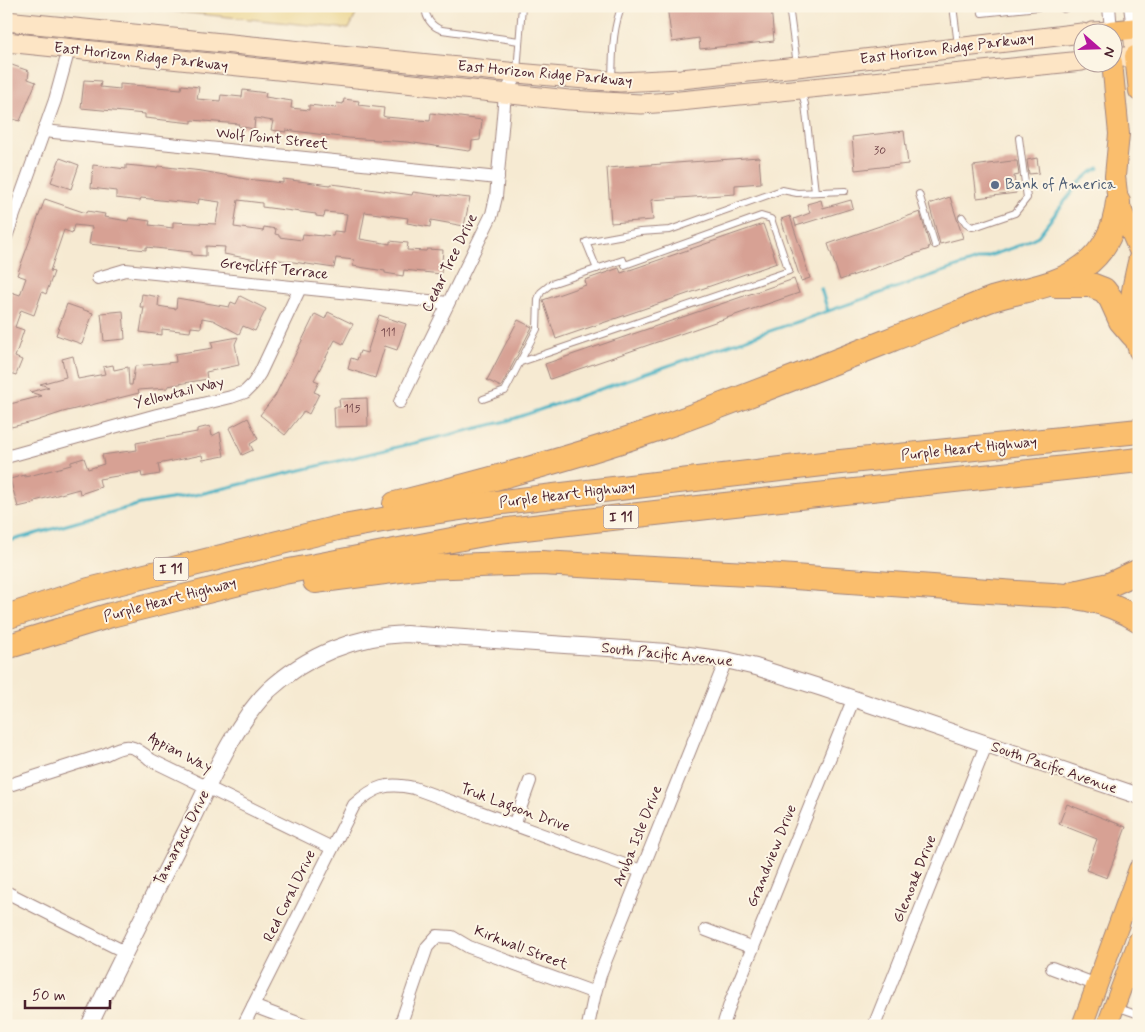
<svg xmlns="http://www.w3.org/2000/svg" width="1145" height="1032" viewBox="0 0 1145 1032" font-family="Mynerve,sans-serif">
	<rect width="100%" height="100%" fill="#fcf5e5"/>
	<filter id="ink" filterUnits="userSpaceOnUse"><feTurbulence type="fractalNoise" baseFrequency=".02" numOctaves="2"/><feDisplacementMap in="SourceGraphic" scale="10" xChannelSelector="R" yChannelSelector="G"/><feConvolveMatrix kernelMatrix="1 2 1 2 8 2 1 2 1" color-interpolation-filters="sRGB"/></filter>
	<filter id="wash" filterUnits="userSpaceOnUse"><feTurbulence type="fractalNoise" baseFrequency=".0096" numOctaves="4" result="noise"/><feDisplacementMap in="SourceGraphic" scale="20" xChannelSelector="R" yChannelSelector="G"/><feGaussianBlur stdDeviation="1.12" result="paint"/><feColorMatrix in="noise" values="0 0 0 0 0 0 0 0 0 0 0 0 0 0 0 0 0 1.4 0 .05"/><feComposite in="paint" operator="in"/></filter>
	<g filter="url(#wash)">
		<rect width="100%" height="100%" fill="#f6ead2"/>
		<polygon fill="#eeda9e" stroke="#9c7c64" points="119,6 360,6 349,29"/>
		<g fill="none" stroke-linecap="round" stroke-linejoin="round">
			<g stroke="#45b1c3" stroke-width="3">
				<polyline points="821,289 828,311"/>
				<polyline points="6,542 141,504 200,494 507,421 1018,246 1038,236 1079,183 1090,173 1099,168"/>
			</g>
		</g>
		<g id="blocks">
			<g fill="#d7a194" fill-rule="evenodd">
				<polygon points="667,6 771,6 774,41 700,49 699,38 672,42"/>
				<polygon points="6,63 29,71 28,79 36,82 20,121 13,119 7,135"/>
				<polygon points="84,80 101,81 100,87 120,89 120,84 181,89 182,85 199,87 197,99 220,101 221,95 242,97 243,90 266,93 265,97 292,101 291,108 309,110 309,105 336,108 337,103 343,104 344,99 359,101 358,105 384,108 383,116 386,117 430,121 431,113 482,120 480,140 472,141 471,150 469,151 407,142 348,138 286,130 286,132 271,130 273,121 255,118 254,129 238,126 239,124 192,120 192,123 145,118 145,114 81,108"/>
				<polygon points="904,131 908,164 855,170 852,137"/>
				<polygon points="759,157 761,183 735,185 735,194 651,200 653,220 611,223 607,168"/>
				<polygon points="60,158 79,165 71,189 51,182"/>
				<polygon points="1037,158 1039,173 1029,174 1027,160"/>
				<polygon points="1012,161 1017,161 1019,175 1014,176 1016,193 977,198 973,166"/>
				<path d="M93,165L126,169V165L157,168L158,166L202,171L246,179L283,183V179L330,185V184L340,185L412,195L413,192L442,196V195L470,198L464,226L431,220L430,227L407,223L408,218L365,212L360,239L390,244V241L408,243L407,250L426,251L427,249L443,250L441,274L404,270L403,276L385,273V271L353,266L354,260L336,258L334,268L273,259L272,263L224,254L225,247L206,246V256L192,255V252L146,247V250L107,246L89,244L92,227L74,225L72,233L64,230L50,271L54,272L46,294L42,292L34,315L21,310L15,327L24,330L15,357L22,360L16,375L10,373L6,379V306L11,292L20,295L26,278L17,275L45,199L86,213L87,211L105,214L104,217L128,221L129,218L150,221L149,225L173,228V222L216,224L220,202L199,199L198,204L141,198L140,201L116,198V191L91,188ZM238,200L262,203V207L316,214V216L324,217L325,212L347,214L344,232L334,231L333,236L323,235V236L303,234L302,240L279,237V235L275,234L276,229L264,227L263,231L234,227Z"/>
				<polygon points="950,197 963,238 940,244 929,204"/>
				<polygon points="821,200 823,208 851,200 853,208 796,226 794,219 810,213 807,204"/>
				<polygon points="920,212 930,247 928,247 929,249 840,280 828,244"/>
				<polygon points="790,216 810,278 801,281 781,219"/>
				<polygon points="763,224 777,263 556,339 543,300 586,285 585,280 619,268 621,273"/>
				<polygon points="794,279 799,293 550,379 545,364"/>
				<polygon points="142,294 159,297 158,306 176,309 177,298 229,307 231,302 236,304 240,296 266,309 255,331 243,326 239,334 213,320 202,318 201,328 191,327 190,332 162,329 162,335 140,332 144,307 140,307"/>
				<polygon points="67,304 93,313 82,344 56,335"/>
				<polygon points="123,311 125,339 104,341 101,313"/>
				<polygon points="328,312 353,324 343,344 335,340 314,380 319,382 314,392 319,394 309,414 304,411 285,435 260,415 275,396 315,314 325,319"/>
				<polygon points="379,315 406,324 397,350 385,346 375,378 348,369 351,358 357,360 360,351 367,353"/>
				<polygon points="518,320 532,327 501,387 487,380"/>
				<polygon points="238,337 235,344 239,365 206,372 207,379 168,386 168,388 138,390 139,393 63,412 33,422 11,427 6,405 42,396 30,392 49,387 40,384 66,377 62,359 73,356 78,379 105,374 103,367 113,365 114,370 128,367 129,385 132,385 135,366 176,362 175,354 213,348 211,342"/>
				<polygon points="367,398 368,426 335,427 334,407 340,407 339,399"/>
				<polygon points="248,418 258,439 250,444 253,450 242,455 229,428"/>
				<polygon points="210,426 212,436 220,432 224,456 203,460 202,455 158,464 160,474 142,477 141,472 99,479 101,487 80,494 79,489 35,501 35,503 18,507 10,479 25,475 25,477 71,465 71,462 84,458 88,469 104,464 102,455 137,450 136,443 197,432 197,429"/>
				<polygon points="1067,804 1126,827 1107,878 1086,870 1097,839 1059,824"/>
			</g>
		</g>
	</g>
	<g filter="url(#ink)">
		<use href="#blocks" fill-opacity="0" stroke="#a0847e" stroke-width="1"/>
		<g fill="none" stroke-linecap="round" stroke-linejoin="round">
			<g stroke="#a0847e" stroke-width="8">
				<g id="service">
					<path d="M426,6C424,17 432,27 442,30L519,41"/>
					<polyline points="789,6 797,65"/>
					<polyline points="953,6 958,45"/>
					<polyline points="981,6 982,13 1048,6"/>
					<polyline points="1059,6 1064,9 1070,6"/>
					<polyline points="517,72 522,6"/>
					<path d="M612,79C613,54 612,29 622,6"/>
					<polyline points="801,90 805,104 815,192"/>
					<polyline points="919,194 935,245"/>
					<polyline points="962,217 966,223 972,227 980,225 1015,213 1027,198 1019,138"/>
					<polyline points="597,269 586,242 640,232 670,230 782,190 797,193 845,191"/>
					<polyline points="483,399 505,391 537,329 538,299 541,292 551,284 623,260 625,265 761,216 771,219 789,271 521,362"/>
					<polyline points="1116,1007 1139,1015"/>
				</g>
			</g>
			<g stroke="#a0847e" stroke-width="14">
				<g id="minor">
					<polyline points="1109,6 1111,31"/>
					<polyline points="1130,6 1133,29"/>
					<polyline points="44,131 498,178"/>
					<polyline points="6,237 55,100 69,49"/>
					<polyline points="98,278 125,270 448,303"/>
					<polyline points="400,402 492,214 496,197 505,94 517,73"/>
					<polyline points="6,457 157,415 231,397 245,392 253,384 260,373 300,288"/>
					<path d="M6,786L106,754C127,743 133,744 151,760L332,848"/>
					<polyline points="514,825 530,781"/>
					<polyline points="6,892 125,952"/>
					<polyline points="706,930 753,948"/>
					<polyline points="1052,968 1097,985"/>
					<polyline points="253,1006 306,1026"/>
					<path d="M243,1026L354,805C375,786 387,782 414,788L641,871"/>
					<polyline points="400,1026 427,947 437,936 452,937 469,947 595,993"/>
					<polyline points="588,1026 595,993 601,972 726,660"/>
					<polyline points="723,1026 730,1004 853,700"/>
					<polyline points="874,1026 986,745"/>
				</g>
			</g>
			<g stroke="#a0847e" stroke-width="18">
				<path id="tertiary" d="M89,1026C122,958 156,890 190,823C211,780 235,723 269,690C307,655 355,636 406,634L667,652L726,660L756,667L822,688L1139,796"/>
			</g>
			<g stroke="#a0847e" stroke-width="21">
				<g id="secondary">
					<polyline points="6,21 517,73 620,82 681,79 797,67 1082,33"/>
					<polyline points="1092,32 1111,31"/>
					<polyline points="6,42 569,100 641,104 670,102 1082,61"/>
					<polyline points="1112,58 1135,56 1133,29"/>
				</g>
			</g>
			<g stroke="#a0847e" stroke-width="22">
				<g id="primary">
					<polyline points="1111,32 1111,31 1139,28"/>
					<polyline points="1139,56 1135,56 1139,91"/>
					<polyline points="1112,62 1119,134 1115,176 1118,202 1139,250"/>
					<path d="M1139,258C1130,295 1125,315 1139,351"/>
					<polyline points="1082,1026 1139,869"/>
					<polyline points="1107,1026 1139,940"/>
				</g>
			</g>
			<g stroke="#a0847e" stroke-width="26">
				<g id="motorway">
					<polyline points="1056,285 1091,285 1104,290 1111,299 1121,321 1133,335"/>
					<path d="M395,504C484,482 573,458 660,428C758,393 854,354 951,316C965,310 978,304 992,299C1024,289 1056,287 1083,267C1106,251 1115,228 1118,202"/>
					<path d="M315,581L423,567L541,563L766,575L1032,594C1073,595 1103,598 1139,620"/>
					<polyline points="1074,593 1109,585 1139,571"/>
					<polyline points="6,617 89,590 338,528 399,517 502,502 831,463 1139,431"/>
					<polyline points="6,647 111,615 284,572 499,531 716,506 1139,460"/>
				</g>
			</g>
			<use href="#service" stroke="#fff" stroke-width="6"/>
			<use href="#minor" stroke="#fff" stroke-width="12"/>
			<use href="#tertiary" stroke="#fff" stroke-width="16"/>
			<use href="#secondary" stroke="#fde5c5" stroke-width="19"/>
			<use href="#primary" stroke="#fabe6d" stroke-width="20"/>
			<use href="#motorway" stroke="#fabe6d" stroke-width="24"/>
		</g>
	</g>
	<circle fill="#5c6f8a" stroke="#fcf5e5" stroke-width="2" cx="995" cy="185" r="5"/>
	<g text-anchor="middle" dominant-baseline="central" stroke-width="4" stroke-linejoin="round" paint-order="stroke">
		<g font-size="12" fill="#6d4045">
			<text x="880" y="151">30</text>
			<text x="388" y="333">111</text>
			<text x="352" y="409">115</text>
		</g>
		<g fill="#fcf5e5" stroke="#7f5f63" stroke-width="1">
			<rect x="603.5" y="505.5" width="35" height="23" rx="4"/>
			<rect x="153.5" y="557.5" width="35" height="23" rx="4"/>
		</g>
		<g font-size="14" font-weight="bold" fill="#4a1f2b">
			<text x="621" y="517">I 11</text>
			<text x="171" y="569">I 11</text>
		</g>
		<g font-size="15" fill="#4a1f2b" stroke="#fcf5e5">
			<text transform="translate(947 49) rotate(-7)">East Horizon Ridge Parkway</text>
			<text transform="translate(141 57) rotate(6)">East Horizon Ridge Parkway</text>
			<text transform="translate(545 74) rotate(5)">East Horizon Ridge Parkway</text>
			<text transform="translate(272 139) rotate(6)">Wolf Point Street</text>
			<text transform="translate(450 263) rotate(-64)">Cedar Tree Drive</text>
			<text transform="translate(274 269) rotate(6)">Greycliff Terrace</text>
			<text transform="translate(179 393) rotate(-14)">Yellowtail Way</text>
			<text transform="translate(969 449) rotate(-6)">Purple Heart Highway</text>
			<text transform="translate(567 495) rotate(-7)">Purple Heart Highway</text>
			<text transform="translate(170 600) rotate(-15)">Purple Heart Highway</text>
			<text transform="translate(667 655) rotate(6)">South Pacific Avenue</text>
			<text transform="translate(180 753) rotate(28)">Appian Way</text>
			<text transform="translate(1054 768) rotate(19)">South Pacific Avenue</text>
			<text transform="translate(515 808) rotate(20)">Truk Lagoon Drive</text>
			<text transform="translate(638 836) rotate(-68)">Aruba Isle Drive</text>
			<text transform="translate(182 838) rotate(-63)">Tamarack Drive</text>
			<text transform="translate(772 856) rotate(-68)">Grandview Drive</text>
			<text transform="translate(915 879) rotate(-68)">Glenoak Drive</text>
			<text transform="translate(290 896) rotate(-64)">Red Coral Drive</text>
			<text transform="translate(521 948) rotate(21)">Kirkwall Street</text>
		</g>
		<g font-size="15" fill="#4e5e75" stroke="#fcf5e5" text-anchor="start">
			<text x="1005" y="185">Bank of America</text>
		</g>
	</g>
	<rect width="1145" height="1032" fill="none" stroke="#fcf5e5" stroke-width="25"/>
	<g transform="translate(1098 48) rotate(110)"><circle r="24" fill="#fcf5e5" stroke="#b59f9b"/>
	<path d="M0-4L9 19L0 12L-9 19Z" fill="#b5179e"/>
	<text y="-8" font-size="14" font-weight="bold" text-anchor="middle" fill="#4a1f2b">N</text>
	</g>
	<path d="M25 1000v8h85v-8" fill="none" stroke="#4a1f2b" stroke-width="2.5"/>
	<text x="32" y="1000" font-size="15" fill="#4a1f2b" stroke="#fcf5e5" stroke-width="4" paint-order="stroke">50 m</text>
</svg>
